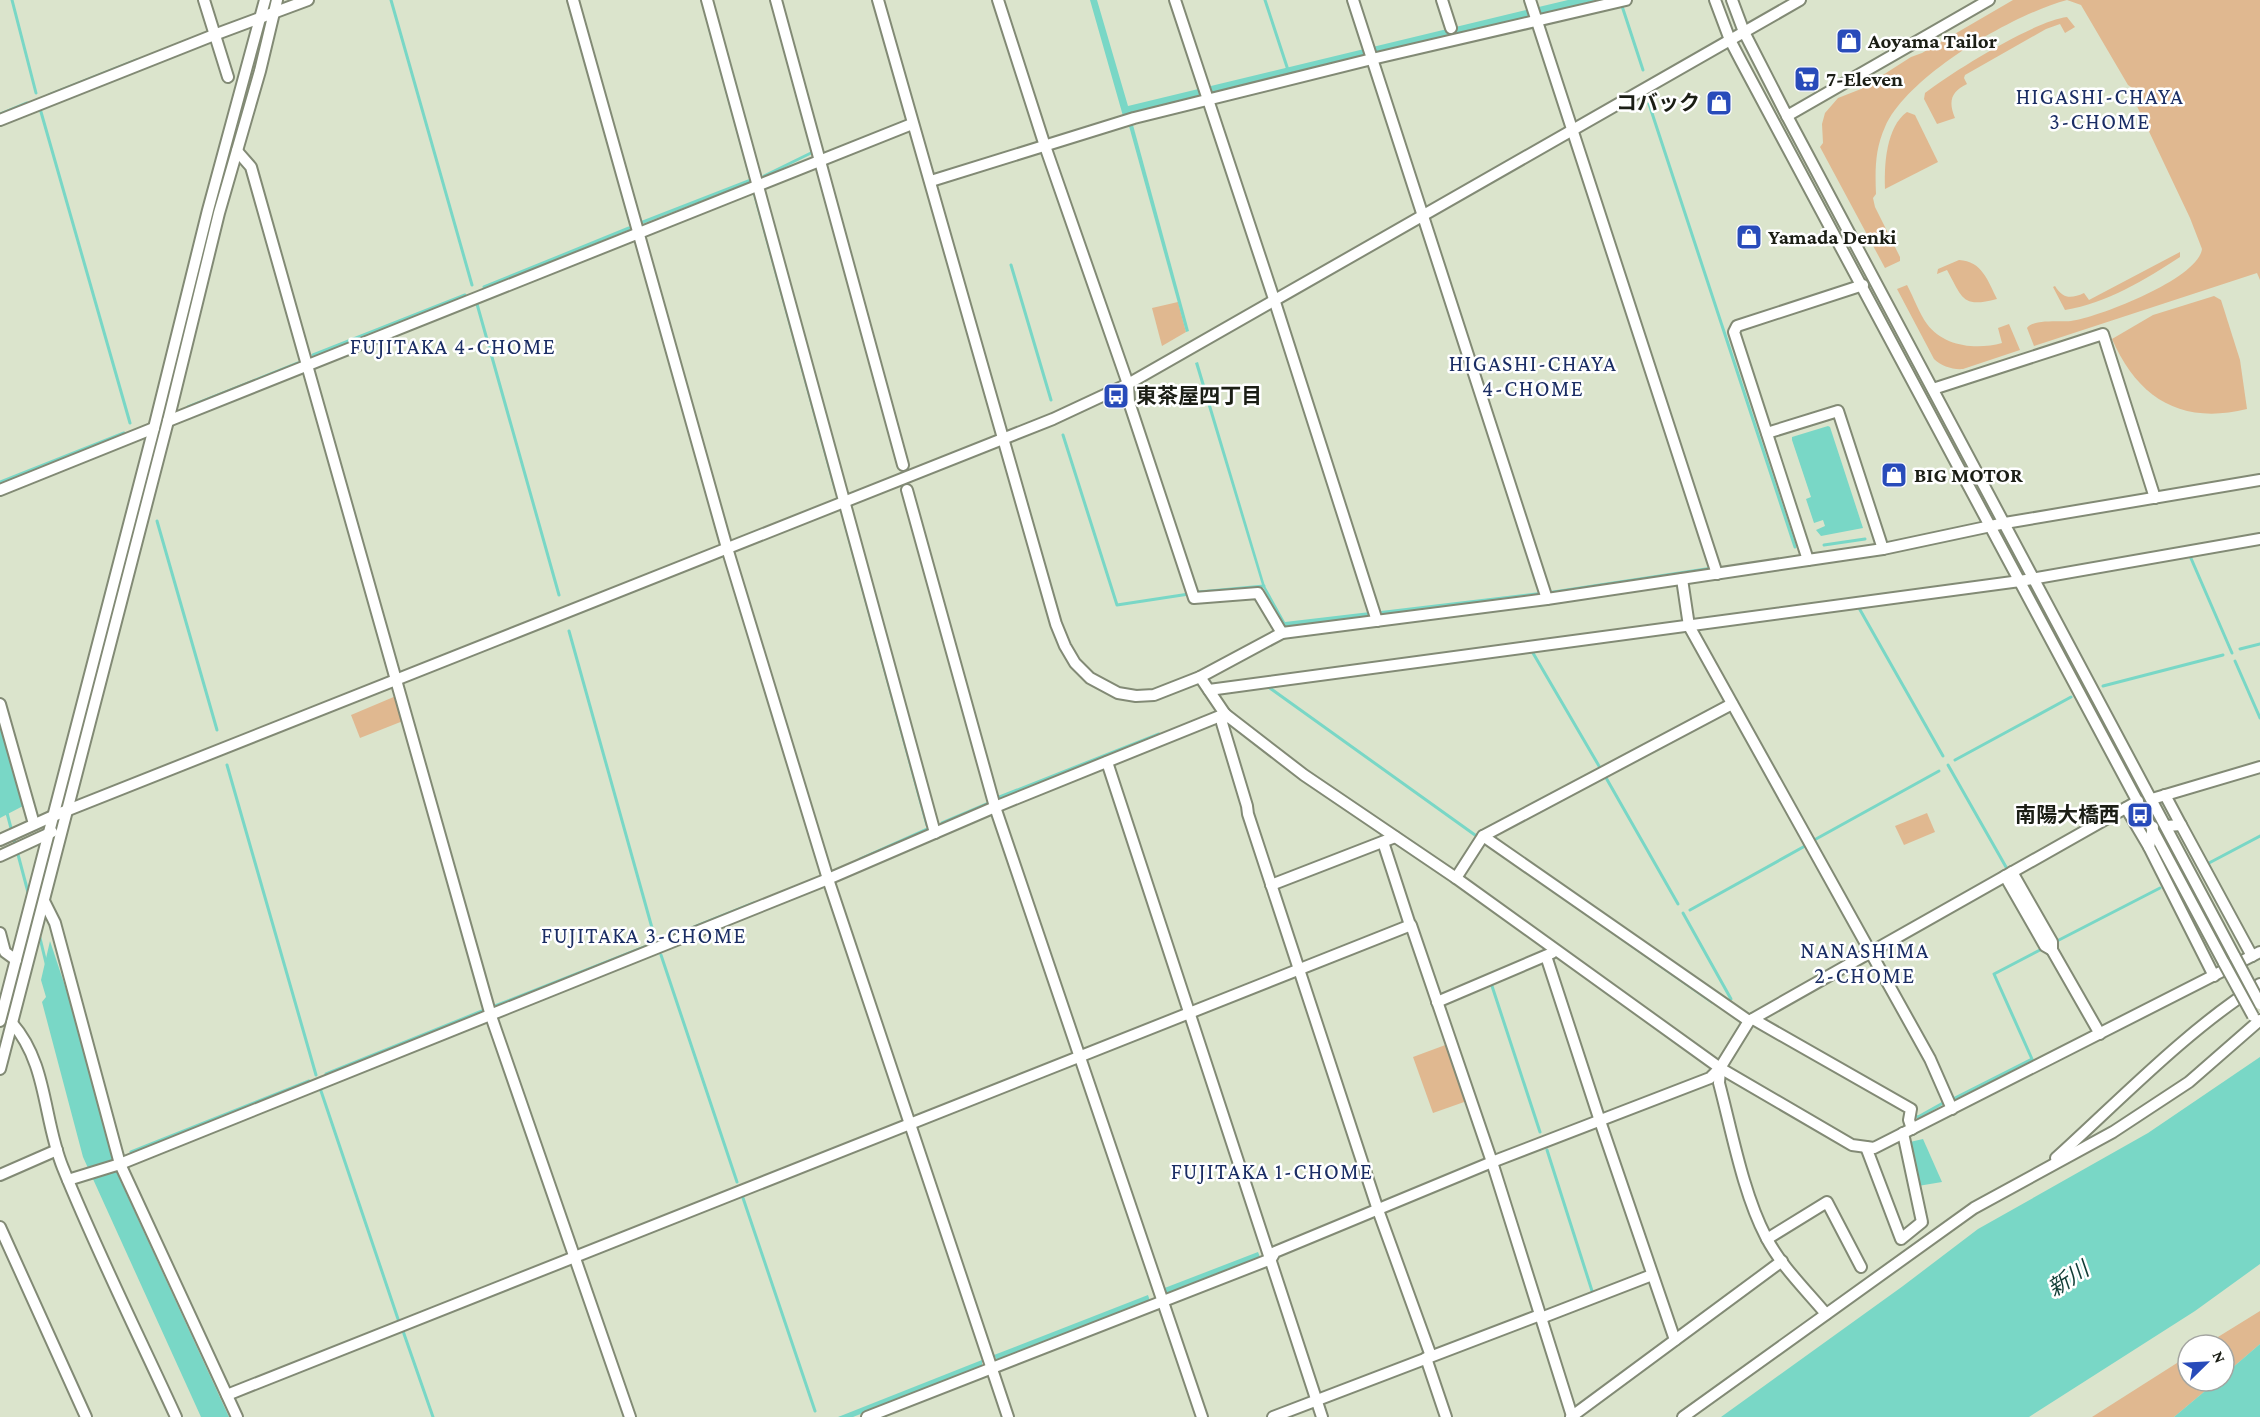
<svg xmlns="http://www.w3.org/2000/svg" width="2260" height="1417" viewBox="0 0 2260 1417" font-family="'Crimson Pro','Noto Sans JP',serif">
	<rect width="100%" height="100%" fill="#dbe4cc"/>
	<g fill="#e0b890">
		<path d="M2013,0H2260V280L2257,273L2034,346L2027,328C2033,319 2059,322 2071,321C2099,317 2198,279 2202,249L2190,218L2135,102C2136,95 2135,89 2128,85L2081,5L2067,0C2014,14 1908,75 1885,127C1875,149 1875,170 1876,194L1873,198L1875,207L1900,257V261L1885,268L1820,147L1823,143L1822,124L1825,113L1838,98L1861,89L1911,57L1922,53Z"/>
		<path d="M2067,17L2075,27L2065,33L2060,24L2046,29L1965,75L1964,78L1967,84C1951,92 1948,101 1955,118L1937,124L1924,99L1925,93C1952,72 2034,21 2067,17Z"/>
		<path d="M1907,112L1915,115L1938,162L1885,189C1884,165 1886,127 1907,112Z"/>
		<path d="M2180,252V257C2145,280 2107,303 2065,310L2053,287L2055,286C2063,299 2071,299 2084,293L2089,300Z"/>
		<path d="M1959,260C1982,261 1988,281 1997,299C1962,308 1963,299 1947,270L1937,274L1938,269Z"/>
		<path d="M1907,285C1914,298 1919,313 1927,324C1944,347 1977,350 2002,343L1998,328L2009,324L2020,350L1963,369C1953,370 1941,366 1934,359L1897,289Z"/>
		<path d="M2214,296L2221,300L2240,360L2247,409C2182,425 2138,399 2112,339L2153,315Z"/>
		<polygon points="1178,302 1186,332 1162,346 1152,308"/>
		<polygon points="396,696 403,721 360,738 351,715"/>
		<polygon points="1927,813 1935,832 1904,845 1895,826"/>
		<polygon points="1448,1044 1467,1101 1433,1113 1413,1057"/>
		<polygon points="2260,1311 2260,1344 2224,1375 2224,1345 2205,1345"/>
		<polygon points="2188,1356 2188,1381 2217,1381 2174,1417 2092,1417"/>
	</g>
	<g fill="#79d7c6">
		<polygon points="1090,0 1097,0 1128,106 1568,0 1597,0 1123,116"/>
		<polygon points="1133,125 1189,331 1186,332 1129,126"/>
		<polygon points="1198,362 1265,586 1285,622 1370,612 1369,616 1288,627 1282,625 1262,585 1195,363"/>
		<polygon points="1828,426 1830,427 1863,528 1821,536 1816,530 1825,526 1823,520 1814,523 1806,499 1811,497 1792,440 1792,437"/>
		<polygon points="1709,567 1708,571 1551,594 1550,591"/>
		<polygon points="1540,592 1539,596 1382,614 1381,611"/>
		<polygon points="0,722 23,806 0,818"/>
		<polygon points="50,941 74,1013 115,1169 229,1417 201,1417 83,1157 42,1002 46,997 41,980"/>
		<polygon points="2260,1057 2260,1264 2195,1311 2029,1417 1721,1417 1903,1286 1978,1229 2148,1133"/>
		<polygon points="1923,1139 1942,1182 1918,1186 1910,1142"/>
		<polygon points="1258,1252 1260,1257 1165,1295 1162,1289"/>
		<polygon points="1148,1295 1150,1301 997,1360 994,1355"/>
		<polygon points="2260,1344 2260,1417 2174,1417 2217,1381 2224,1381 2224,1375"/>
		<polygon points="982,1360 982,1366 853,1417 838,1417"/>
	</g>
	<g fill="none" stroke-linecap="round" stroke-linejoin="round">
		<g stroke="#79d7c6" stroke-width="3">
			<polyline points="12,0 36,93"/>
			<polyline points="391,0 472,285"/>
			<polyline points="1265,0 1288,70"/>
			<polyline points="1622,6 1643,70"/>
			<polyline points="49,95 137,60"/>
			<polyline points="1649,104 1795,547"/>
			<polyline points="41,112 130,423"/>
			<polyline points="0,114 27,103"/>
			<polyline points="764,176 813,152"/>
			<polyline points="754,192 835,488"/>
			<polyline points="643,222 751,180 710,30"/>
			<polyline points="1011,265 1051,400"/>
			<polyline points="484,287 629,228"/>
			<polyline points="477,304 559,595"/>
			<polyline points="313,355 465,295"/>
			<polyline points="188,407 298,363"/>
			<polyline points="1063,435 1117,605 1189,594"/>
			<polyline points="0,482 124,433"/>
			<polyline points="844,520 927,825"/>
			<polyline points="157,521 217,730"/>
			<polyline points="1824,545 1865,539"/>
			<polyline points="2190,556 2232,653"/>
			<polyline points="1199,592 1264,586"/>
			<polyline points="1859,608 1943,756"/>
			<polyline points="569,631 654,935"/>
			<polyline points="2240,649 2260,644"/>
			<polyline points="1533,653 1599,766"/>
			<polyline points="2235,661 2260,718"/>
			<polyline points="1267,686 1475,835"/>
			<polyline points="2103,686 2223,655"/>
			<polyline points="1955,760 2071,697"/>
			<polyline points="227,765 316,1075"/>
			<polyline points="1948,765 2006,867"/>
			<polyline points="1605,776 1678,904"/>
			<polyline points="997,798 1159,734"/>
			<polyline points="7,813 29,896"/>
			<polyline points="942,823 989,803"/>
			<polyline points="1816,839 1939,771"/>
			<polyline points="860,859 927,829"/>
			<polyline points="2209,863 2260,836"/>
			<polyline points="1568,901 1712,1002"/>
			<polyline points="1690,910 1805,846"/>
			<polyline points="1683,913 1731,999"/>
			<polyline points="39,934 46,963"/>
			<polyline points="662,940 754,903"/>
			<polyline points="2057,941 2160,888"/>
			<polyline points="661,955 737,1182"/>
			<polyline points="1491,983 1540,1132"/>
			<polyline points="495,1006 647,946"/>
			<polyline points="326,1074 482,1011"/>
			<polyline points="321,1091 398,1319"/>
			<polyline points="1955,1098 2032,1059 1994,974 2040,950"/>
			<polyline points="1914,1115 1918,1117 1943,1103"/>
			<polyline points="1547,1150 1593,1294"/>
			<polyline points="131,1152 309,1081"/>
			<polyline points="742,1195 815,1411"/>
			<polyline points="403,1331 433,1417"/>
		</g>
		<g stroke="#828a75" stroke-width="14">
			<g id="minor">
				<polyline points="204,0 228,77"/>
				<polyline points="573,0 727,548 828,879 1008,1417"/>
				<polyline points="707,0 935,833"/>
				<polyline points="776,0 903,465"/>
				<polyline points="878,0 1056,624 1065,646 1075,663 1090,678 1118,693 1136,696 1154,695 1200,677 1282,633 1547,599 1808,560 1883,549 2005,523 2260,480"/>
				<polyline points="998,0 1045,146 1128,384 1129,402 1194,598 1258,593 1282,633"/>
				<polyline points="1175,0 1274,299 1377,621"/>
				<polyline points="1353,0 1547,599"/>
				<polyline points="1442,0 1451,28"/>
				<polyline points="1530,0 1717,574"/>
				<polyline points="1715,0 1730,40 1741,61 2224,963"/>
				<polyline points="1732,0 1744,32 1787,116 2235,957"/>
				<polyline points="1787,116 1989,0"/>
				<polyline points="0,120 214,35 308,0"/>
				<polyline points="237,151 251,167 491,1016 630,1417"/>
				<polyline points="931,181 1134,118 1372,59 1626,0"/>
				<polyline points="1933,389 2103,334 2155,498"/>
				<polyline points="168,421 912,124"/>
				<polyline points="1767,433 1838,411 1883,549"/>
				<polyline points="0,490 154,428"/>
				<polyline points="907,490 995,807 1202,1417"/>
				<polyline points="1808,560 1734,332 1737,326 1863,285"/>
				<polyline points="1682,579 1689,626 1930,1059 1952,1109"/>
				<polyline points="1200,677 1225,714 1304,775 1456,878 1720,1068 1852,1145 1874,1148 2260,952"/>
				<polyline points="1209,690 2020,581 2260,539"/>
				<polyline points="0,704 34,824"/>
				<polyline points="1225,714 1222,723 1247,806 1248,814 1378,1210 1431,1356"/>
				<polyline points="1107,762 1322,1417"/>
				<polyline points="2165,795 2181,825"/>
				<polyline points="2152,799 2260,767"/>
				<polyline points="2126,808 2149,847"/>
				<polyline points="2166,826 2181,825 2252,956"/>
				<polyline points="2153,827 2149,847 2214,976"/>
				<polyline points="1483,836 1749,1021"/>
				<polyline points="0,840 53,816 1053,419 1128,384 1800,0"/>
				<polyline points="1383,842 1410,925"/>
				<polyline points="0,856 52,832"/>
				<polyline points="2012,872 2052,942 2052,950 2100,1034"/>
				<polyline points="2005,876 2045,946 2052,950"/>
				<polyline points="1456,878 1483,836 1732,704"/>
				<polyline points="1271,885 1395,837"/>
				<polyline points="44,901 55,923 120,1164 237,1417"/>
				<polyline points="0,933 5,952 16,960"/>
				<polyline points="1546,956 1600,1121 1675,1340"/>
				<polyline points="1437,1002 1552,953"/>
				<polyline points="1753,1019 1911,1109 1909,1120 1912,1129"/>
				<polyline points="0,1021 154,428 208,210 265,0"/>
				<path d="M12,1023C48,1064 43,1120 63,1168C97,1252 138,1334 176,1417"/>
				<path d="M1720,1068L1719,1083C1732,1132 1743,1193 1766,1237C1781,1266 1806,1290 1826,1314"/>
				<polyline points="0,1069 168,421 219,213 260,71 277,0"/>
				<polyline points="1866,1147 1901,1239 1922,1222 1903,1133"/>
				<path d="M2056,1158C2120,1100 2188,1029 2260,984"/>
				<polyline points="0,1175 57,1150"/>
				<polyline points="68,1180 120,1164 828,879 995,807 1225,714"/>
				<polyline points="0,1227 86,1417"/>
				<polyline points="1767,1239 1827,1202 1861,1267"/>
				<polyline points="1541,1318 1652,1275"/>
				<polyline points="1426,1358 1446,1417"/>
				<polyline points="227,1395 1411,925 1492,1162 1572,1416"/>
				<polyline points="867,1417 1271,1259 1275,1252 1492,1162 1710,1078 1720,1068 1749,1021 2138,801"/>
				<polyline points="1273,1417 1540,1315"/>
				<polyline points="1571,1417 1782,1261"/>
				<polyline points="1683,1417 1974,1208 2113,1132 2189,1082 2260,1020"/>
			</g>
		</g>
		<use href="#minor" stroke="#fff" stroke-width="10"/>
		<g stroke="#828a75" stroke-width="14" stroke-linecap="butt">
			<g id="minor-bridge">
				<polyline points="2235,957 2260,1004"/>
				<polyline points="2224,963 2253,1016"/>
			</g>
		</g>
		<use href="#minor-bridge" stroke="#fff" stroke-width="10"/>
	</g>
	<defs>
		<g id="shop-square" transform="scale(1.35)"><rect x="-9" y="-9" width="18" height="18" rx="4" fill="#284bba" stroke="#fff"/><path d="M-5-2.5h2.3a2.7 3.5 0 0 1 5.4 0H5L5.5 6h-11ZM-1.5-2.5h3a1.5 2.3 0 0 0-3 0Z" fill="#fff"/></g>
		<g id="supermarket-square" transform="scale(1.35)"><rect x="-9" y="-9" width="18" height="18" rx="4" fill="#284bba" stroke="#fff"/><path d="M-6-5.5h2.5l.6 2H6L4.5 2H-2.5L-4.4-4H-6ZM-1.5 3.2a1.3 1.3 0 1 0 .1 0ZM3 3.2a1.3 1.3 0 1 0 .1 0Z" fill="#fff"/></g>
		<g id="bus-square" transform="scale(1.35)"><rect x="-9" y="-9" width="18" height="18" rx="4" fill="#284bba" stroke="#fff"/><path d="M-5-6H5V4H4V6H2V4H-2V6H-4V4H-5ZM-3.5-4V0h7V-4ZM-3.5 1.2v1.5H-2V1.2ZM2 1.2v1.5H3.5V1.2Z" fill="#fff"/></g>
	</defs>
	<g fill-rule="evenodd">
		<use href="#shop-square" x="1849" y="41"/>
		<use href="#supermarket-square" x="1807" y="79"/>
		<use href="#shop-square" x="1719" y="103"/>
		<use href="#shop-square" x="1749" y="237"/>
		<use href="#bus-square" x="1116" y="396"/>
		<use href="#shop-square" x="1894" y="475"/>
		<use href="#bus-square" x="2140" y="815"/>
	</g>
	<g text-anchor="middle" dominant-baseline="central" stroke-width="5" stroke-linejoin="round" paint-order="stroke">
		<g font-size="21" font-weight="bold" fill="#1b1e15" stroke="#fff" text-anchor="start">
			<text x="1868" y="41">Aoyama Tailor</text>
			<text x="1826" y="79">7-Eleven</text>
			<text x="1700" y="103" text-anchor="end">コバック</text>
			<text x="1768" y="237">Yamada Denki</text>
			<text x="1136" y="396">東茶屋四丁目</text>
			<text x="1914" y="475">BIG MOTOR</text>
			<text x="2120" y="815" text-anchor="end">南陽大橋西</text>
		</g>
		<g font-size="22" letter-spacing="1.5" fill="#1a2d64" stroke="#fff">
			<text x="2100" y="96">HIGASHI-CHAYA<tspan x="2100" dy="25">3-CHOME</tspan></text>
			<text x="453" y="346">FUJITAKA 4-CHOME</text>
			<text x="1533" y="363">HIGASHI-CHAYA<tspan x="1533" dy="25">4-CHOME</tspan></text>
			<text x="644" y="935">FUJITAKA 3-CHOME</text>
			<text x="1865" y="950">NANASHIMA<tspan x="1865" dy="25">2-CHOME</tspan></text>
			<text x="1272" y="1171">FUJITAKA 1-CHOME</text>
		</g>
		<g font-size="22" font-style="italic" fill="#113d36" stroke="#fff">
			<text transform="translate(2068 1279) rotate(-33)">新川</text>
		</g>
	</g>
	<g transform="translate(2206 1363) rotate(66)"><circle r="28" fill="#ffffff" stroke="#a4a5a1" stroke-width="1.5"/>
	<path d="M0-4.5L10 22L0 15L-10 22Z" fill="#284bba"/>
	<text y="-9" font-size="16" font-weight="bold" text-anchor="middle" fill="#1b1e15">N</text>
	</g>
</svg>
